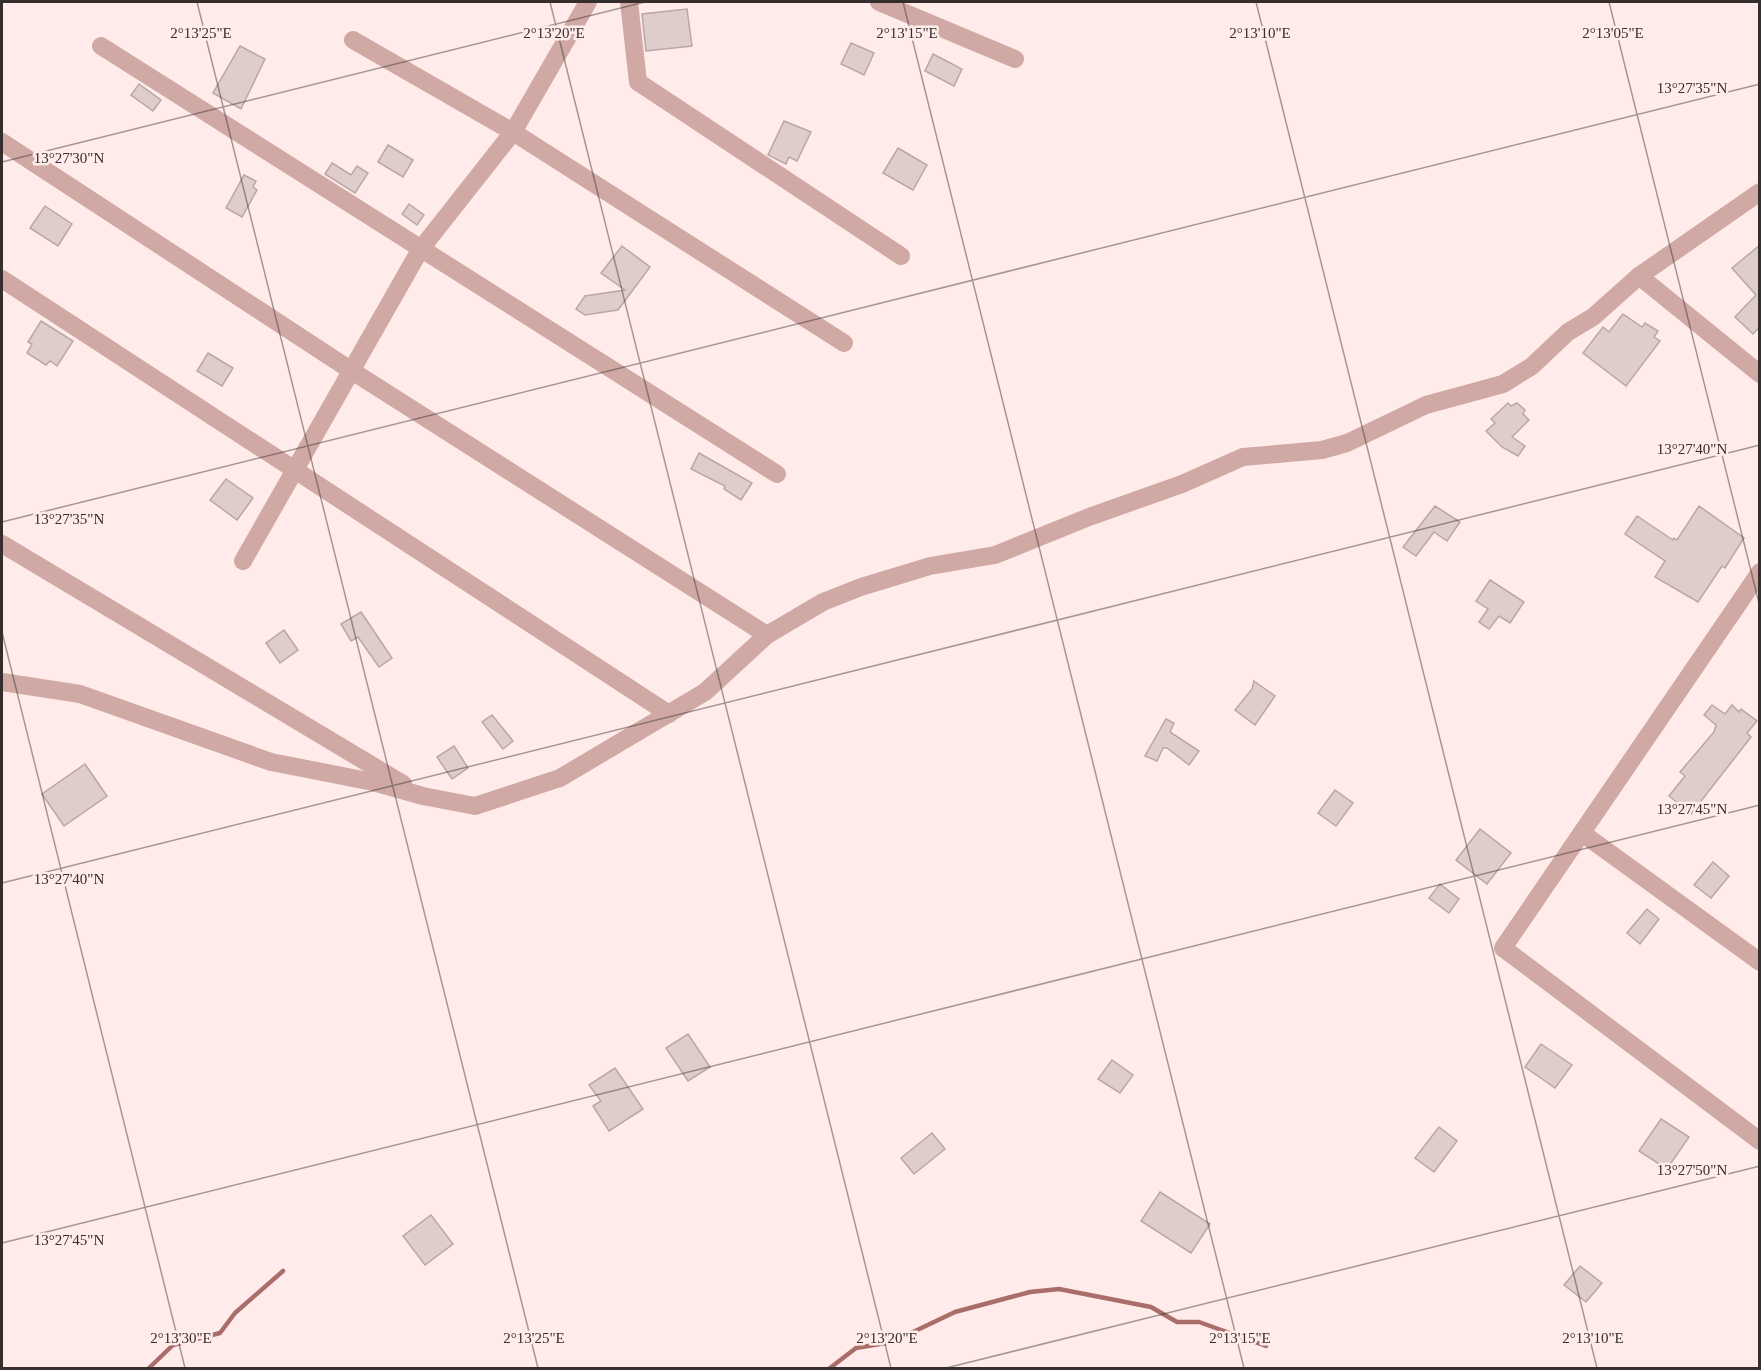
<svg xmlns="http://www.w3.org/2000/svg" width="1761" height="1370" viewBox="0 0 1761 1370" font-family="'Times New Roman',serif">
	<rect width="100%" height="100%" fill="#ffecea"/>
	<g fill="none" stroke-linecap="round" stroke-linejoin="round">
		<g stroke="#aa6e6a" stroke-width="4.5">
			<polyline points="149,1368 173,1345 220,1333 235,1313 283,1271"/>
			<polyline points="830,1368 856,1348 892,1342 955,1312 1030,1292 1059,1289 1151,1307 1177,1322 1199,1322 1266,1346"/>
		</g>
	</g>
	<g fill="#dfcdcb" stroke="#b9a7a5" stroke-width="1.5">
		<polygon points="687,9 692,46 646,51 642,14"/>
		<polygon points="851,43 874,53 864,75 841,64"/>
		<polygon points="240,46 265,59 241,109 213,93"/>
		<polygon points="933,54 962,69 954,86 925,71"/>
		<polygon points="139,84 161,100 153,111 131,95"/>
		<polygon points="784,121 811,132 797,161 789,157 786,164 768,155"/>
		<polygon points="388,145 413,160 403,177 378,162"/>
		<polygon points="898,148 927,165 913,190 883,173"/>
		<polygon points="332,163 351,175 357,166 368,173 355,193 325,174"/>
		<polygon points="244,175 256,181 253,187 257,190 242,217 226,208"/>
		<polygon points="409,204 424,215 417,225 402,214"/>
		<polygon points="45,206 72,224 58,246 30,228"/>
		<polygon points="1760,245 1760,327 1753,334 1735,317 1756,295 1732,268"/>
		<polygon points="622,246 650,267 618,310 585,315 576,309 585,296 625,290 601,273"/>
		<polygon points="1623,314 1642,327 1645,323 1658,331 1654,337 1660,341 1626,386 1583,353 1603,327 1609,332"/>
		<polygon points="41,321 73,341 57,366 50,361 46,365 27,353 32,344 28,342"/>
		<polygon points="208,353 233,368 222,386 197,371"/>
		<polygon points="1508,403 1511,406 1517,403 1525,410 1523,414 1529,420 1512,437 1525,446 1518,456 1502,447 1486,431 1495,423 1491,419"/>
		<polygon points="699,453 752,483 741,500 724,489 725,486 691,469"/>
		<polygon points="226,479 253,498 237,520 210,500"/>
		<polygon points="1435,506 1460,522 1447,541 1434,532 1416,556 1403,547"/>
		<polygon points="1699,506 1744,538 1725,568 1722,566 1698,602 1655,577 1665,561 1625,534 1637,516 1673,540 1674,538 1677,540"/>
		<polygon points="1490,580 1524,602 1510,623 1499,616 1489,629 1479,622 1488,609 1476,601"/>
		<polygon points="361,612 392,658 379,667 358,637 351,641 341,624"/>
		<polygon points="284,630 298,650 280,663 266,643"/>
		<polygon points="1254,681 1275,696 1255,725 1235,710 1252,689"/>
		<polygon points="1712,705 1725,714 1732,705 1739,712 1741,709 1757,721 1747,733 1751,737 1691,814 1669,796 1685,776 1680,772 1714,732 1716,725 1704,715"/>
		<polygon points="492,715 513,741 503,749 482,722"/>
		<polygon points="1166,719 1174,723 1170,732 1199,751 1189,765 1167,748 1163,748 1157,761 1145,756"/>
		<polygon points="454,746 468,768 452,779 437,757"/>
		<polygon points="85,764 107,796 64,826 42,794"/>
		<polygon points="1335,790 1353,803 1336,826 1318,813"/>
		<polygon points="1480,829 1511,853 1487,884 1456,860"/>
		<polygon points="1713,862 1729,876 1711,898 1694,885"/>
		<polygon points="1440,884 1459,899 1449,913 1429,898"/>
		<polygon points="1647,909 1659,919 1640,944 1627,933"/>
		<polygon points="688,1034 710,1067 688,1081 666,1048"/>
		<polygon points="1541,1044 1572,1065 1555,1088 1525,1067"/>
		<polygon points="1112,1060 1133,1075 1120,1093 1098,1079"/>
		<polygon points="615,1068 643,1109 609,1131 593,1106 601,1101 589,1085"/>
		<polygon points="1661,1119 1689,1137 1667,1169 1639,1151"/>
		<polygon points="1439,1127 1457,1141 1434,1172 1415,1158"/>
		<polygon points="932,1133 945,1149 914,1174 901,1158"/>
		<polygon points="1160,1192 1210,1224 1191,1253 1141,1221"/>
		<polygon points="431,1215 453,1244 425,1265 403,1236"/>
		<polygon points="1580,1266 1602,1283 1586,1302 1564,1285"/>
	</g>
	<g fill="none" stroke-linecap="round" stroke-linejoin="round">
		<g stroke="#d0a9a5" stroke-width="18">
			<polyline points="629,2 638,82 901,256"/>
			<polyline points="879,2 1015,59"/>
			<polyline points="353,40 513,132 844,343"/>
			<polyline points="101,46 777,474"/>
			<polyline points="2,142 352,371 767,635"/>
			<polyline points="1639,276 1760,374"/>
			<polyline points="2,279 669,714"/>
			<polyline points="2,544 403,784"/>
			<polyline points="243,561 420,250 513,132 588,2"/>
			<polyline points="1760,572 1503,948 1760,1141"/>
			<polyline points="2,682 80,694 271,762 373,782 423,796 475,806 560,778 705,692 767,635 823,602 861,587 930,566 995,555 1089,517 1182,484 1243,457 1322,450 1347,443 1426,405 1503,384 1532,366 1568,332 1593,317 1639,276 1760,192"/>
			<polyline points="1582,833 1760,962"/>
		</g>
	</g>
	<path fill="none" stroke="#352e2d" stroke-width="1.5" stroke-opacity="0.45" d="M197,2L538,1368M550,2L891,1368M903,2L1244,1368M1256,2L1597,1368M1609,2L1760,607M2,162L645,2M2,522L1760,84M2,632L185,1368M2,883L1760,445M2,1243L1760,805M946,1368L1760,1166"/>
	<g font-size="15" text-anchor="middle" fill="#352e2d" stroke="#ffecea" stroke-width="5" stroke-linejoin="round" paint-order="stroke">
		<text x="1260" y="38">2°13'10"E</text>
		<text x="201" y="38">2°13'25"E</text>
		<text x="554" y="38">2°13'20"E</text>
		<text x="907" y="38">2°13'15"E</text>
		<text x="1613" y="38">2°13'05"E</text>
		<text x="1692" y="93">13°27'35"N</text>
		<text x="69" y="163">13°27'30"N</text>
		<text x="1692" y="454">13°27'40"N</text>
		<text x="69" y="524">13°27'35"N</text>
		<text x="1692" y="814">13°27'45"N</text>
		<text x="69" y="884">13°27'40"N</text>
		<text x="1692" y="1175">13°27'50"N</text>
		<text x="69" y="1245">13°27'45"N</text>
		<text x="181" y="1343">2°13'30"E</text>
		<text x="534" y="1343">2°13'25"E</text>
		<text x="887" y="1343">2°13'20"E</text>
		<text x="1240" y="1343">2°13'15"E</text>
		<text x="1593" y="1343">2°13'10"E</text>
	</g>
	<rect width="1761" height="1370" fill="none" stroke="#352e2d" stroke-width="6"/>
</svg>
